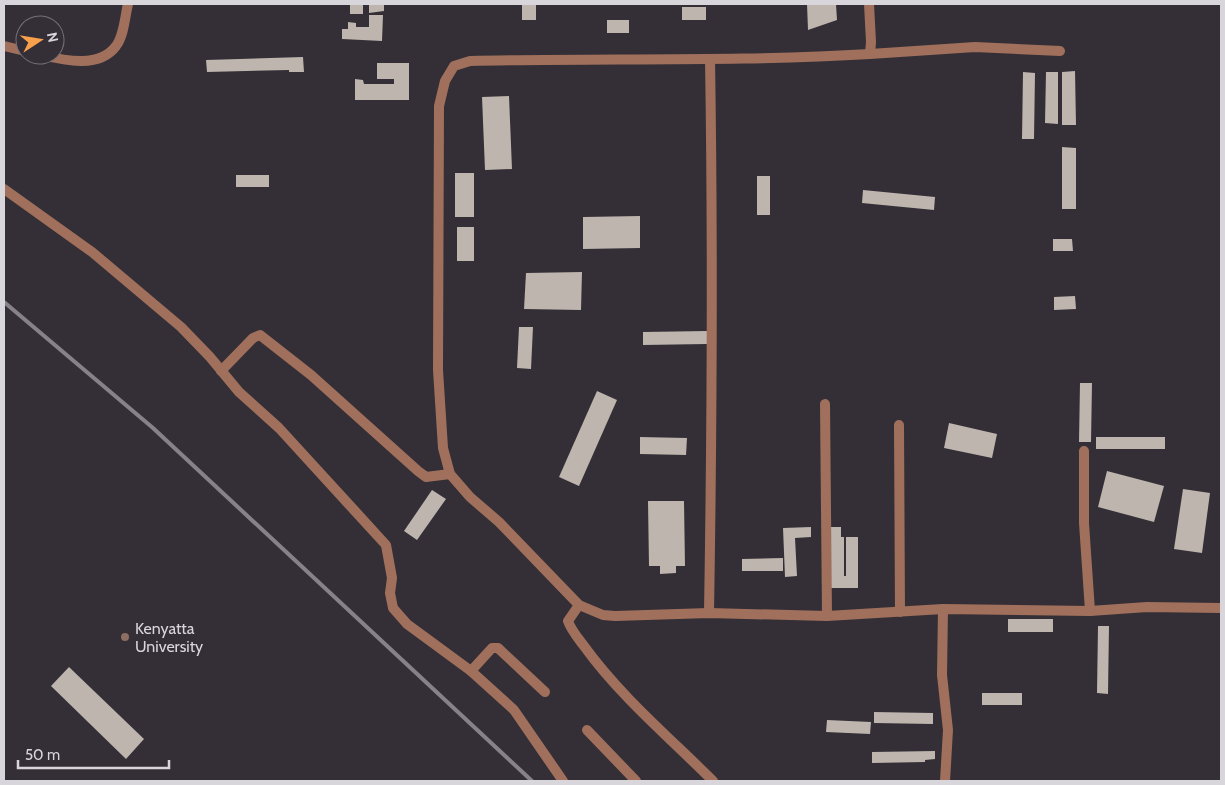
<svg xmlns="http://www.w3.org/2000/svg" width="1225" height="785" viewBox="0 0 1225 785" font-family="Cabin,sans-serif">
	<rect width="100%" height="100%" fill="#342f36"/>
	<g fill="#bdb5ae">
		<rect x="350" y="4" width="13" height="10"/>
		<polygon points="369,4 384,4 384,11 369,13"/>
		<rect x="522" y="4" width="14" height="16"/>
		<polygon points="807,4 836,4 837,20 808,30"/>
		<rect x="682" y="7" width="24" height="13"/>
		<polygon points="369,15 383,15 382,41 342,39 342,29 348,29 348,22 356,23 356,27 369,27"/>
		<rect x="607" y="20" width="22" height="13"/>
		<polygon points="303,57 304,72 289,72 289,70 207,72 206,60"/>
		<polygon points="377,63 409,63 409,100 355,100 355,79 363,80 364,84 394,84 394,79 377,79"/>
		<polygon points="1075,71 1076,125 1062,125 1062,72"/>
		<polygon points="1023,72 1035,73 1034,139 1022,139"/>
		<polygon points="1046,72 1058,72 1058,124 1045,123"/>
		<polygon points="509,96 512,169 485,170 482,97"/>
		<polygon points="1062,147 1076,148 1076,209 1062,209"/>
		<rect x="455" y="173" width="19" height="44"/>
		<rect x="236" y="175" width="33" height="12"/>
		<rect x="757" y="176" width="13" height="39"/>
		<polygon points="863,190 935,197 934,210 862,203"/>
		<polygon points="640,216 640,248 583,249 583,217"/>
		<rect x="457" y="227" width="17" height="34"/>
		<polygon points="1053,239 1072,239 1073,251 1053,251"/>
		<polygon points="582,272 581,310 524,309 526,273"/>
		<polygon points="1075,296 1076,309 1054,310 1054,297"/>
		<polygon points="519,327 533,327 531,369 517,368"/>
		<polygon points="707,331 707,344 643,345 643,332"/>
		<polygon points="1080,383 1092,383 1091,442 1079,442"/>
		<polygon points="597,391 617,400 579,486 559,477"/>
		<polygon points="949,423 997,434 992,458 944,448"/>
		<polygon points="640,437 687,438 686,455 640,454"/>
		<rect x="1096" y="437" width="69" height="12"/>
		<polygon points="1107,471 1164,486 1154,522 1098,507"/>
		<polygon points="1183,489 1210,493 1202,553 1174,549"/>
		<polygon points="432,490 446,499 417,540 404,531"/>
		<polygon points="648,501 684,501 685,566 676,566 676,573 660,574 660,566 649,566"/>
		<polygon points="811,527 811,537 795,538 797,576 785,577 783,528"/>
		<polygon points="829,527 841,527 841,537 844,537 844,576 846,576 846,537 858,537 858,588 830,588"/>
		<polygon points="783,558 783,571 742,571 742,559"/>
		<rect x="1008" y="619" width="45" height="13"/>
		<polygon points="1098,626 1109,626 1108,694 1097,693"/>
		<polygon points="69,667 144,739 126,759 51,686"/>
		<rect x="982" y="693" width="40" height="12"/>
		<polygon points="874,712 933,713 933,724 874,723"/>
		<polygon points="827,720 871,722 870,734 826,732"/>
		<polygon points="935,751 935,759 925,760 925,762 872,763 872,752"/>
	</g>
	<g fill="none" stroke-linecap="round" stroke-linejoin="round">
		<g stroke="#a0705c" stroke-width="10">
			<polyline points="4,46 25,51"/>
			<path d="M42,55C66,61 100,68 116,46C124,36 125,16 128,4"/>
			<polyline points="825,404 827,616"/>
			<polyline points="899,425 900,612"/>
		</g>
		<g stroke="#a0705c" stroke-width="10">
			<path d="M869,4L871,42L870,54C737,62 603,58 470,61L454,66L445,81L439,106L438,370L443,448L450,474L470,497L499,522L579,605L603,615L615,616L709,613L827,616L943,609L1090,611L1147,607L1221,608"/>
			<polyline points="870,54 975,47 1060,51"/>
			<polyline points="4,189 92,252 181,327 210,357 239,392 279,428 386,545 392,578 390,593 393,608 407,624 471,671 514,710 563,781"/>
			<polyline points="221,371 253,338 260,335 311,375 418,471 426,477 450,474"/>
			<polyline points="1084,451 1084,523 1090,611"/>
			<path d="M579,605L568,621C571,630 578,638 584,646C620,696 670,738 713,781"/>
			<polyline points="943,609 942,675 948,730 945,781"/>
			<path d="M709,613C712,428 713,244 710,59"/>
			<polyline points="471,671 492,648 498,648 545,692"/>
			<polyline points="587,730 636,781"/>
		</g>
		<polyline stroke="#868288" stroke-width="4" points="4,302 153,428 532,781"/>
	</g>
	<circle fill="#8d6e63" stroke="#342f36" stroke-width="2" cx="125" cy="637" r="5"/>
	<g text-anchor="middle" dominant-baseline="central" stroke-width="5" stroke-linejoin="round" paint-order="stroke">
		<g font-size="16" fill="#d8d6da" stroke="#342f36" text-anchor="start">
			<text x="135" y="628">Kenyatta<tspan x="135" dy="18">University</tspan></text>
		</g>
	</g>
	<rect width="1225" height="785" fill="none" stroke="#d8d6da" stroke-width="10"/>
	<g transform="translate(40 40) rotate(78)"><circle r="24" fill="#342f36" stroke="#767278"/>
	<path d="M0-4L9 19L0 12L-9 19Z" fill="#f9a04c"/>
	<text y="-8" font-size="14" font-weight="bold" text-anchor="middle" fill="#d8d6da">N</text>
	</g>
	<path d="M18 760v8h151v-8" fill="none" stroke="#d8d6da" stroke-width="2.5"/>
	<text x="25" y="760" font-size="15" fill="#d8d6da" stroke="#342f36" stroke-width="4" paint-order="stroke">50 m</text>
</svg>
